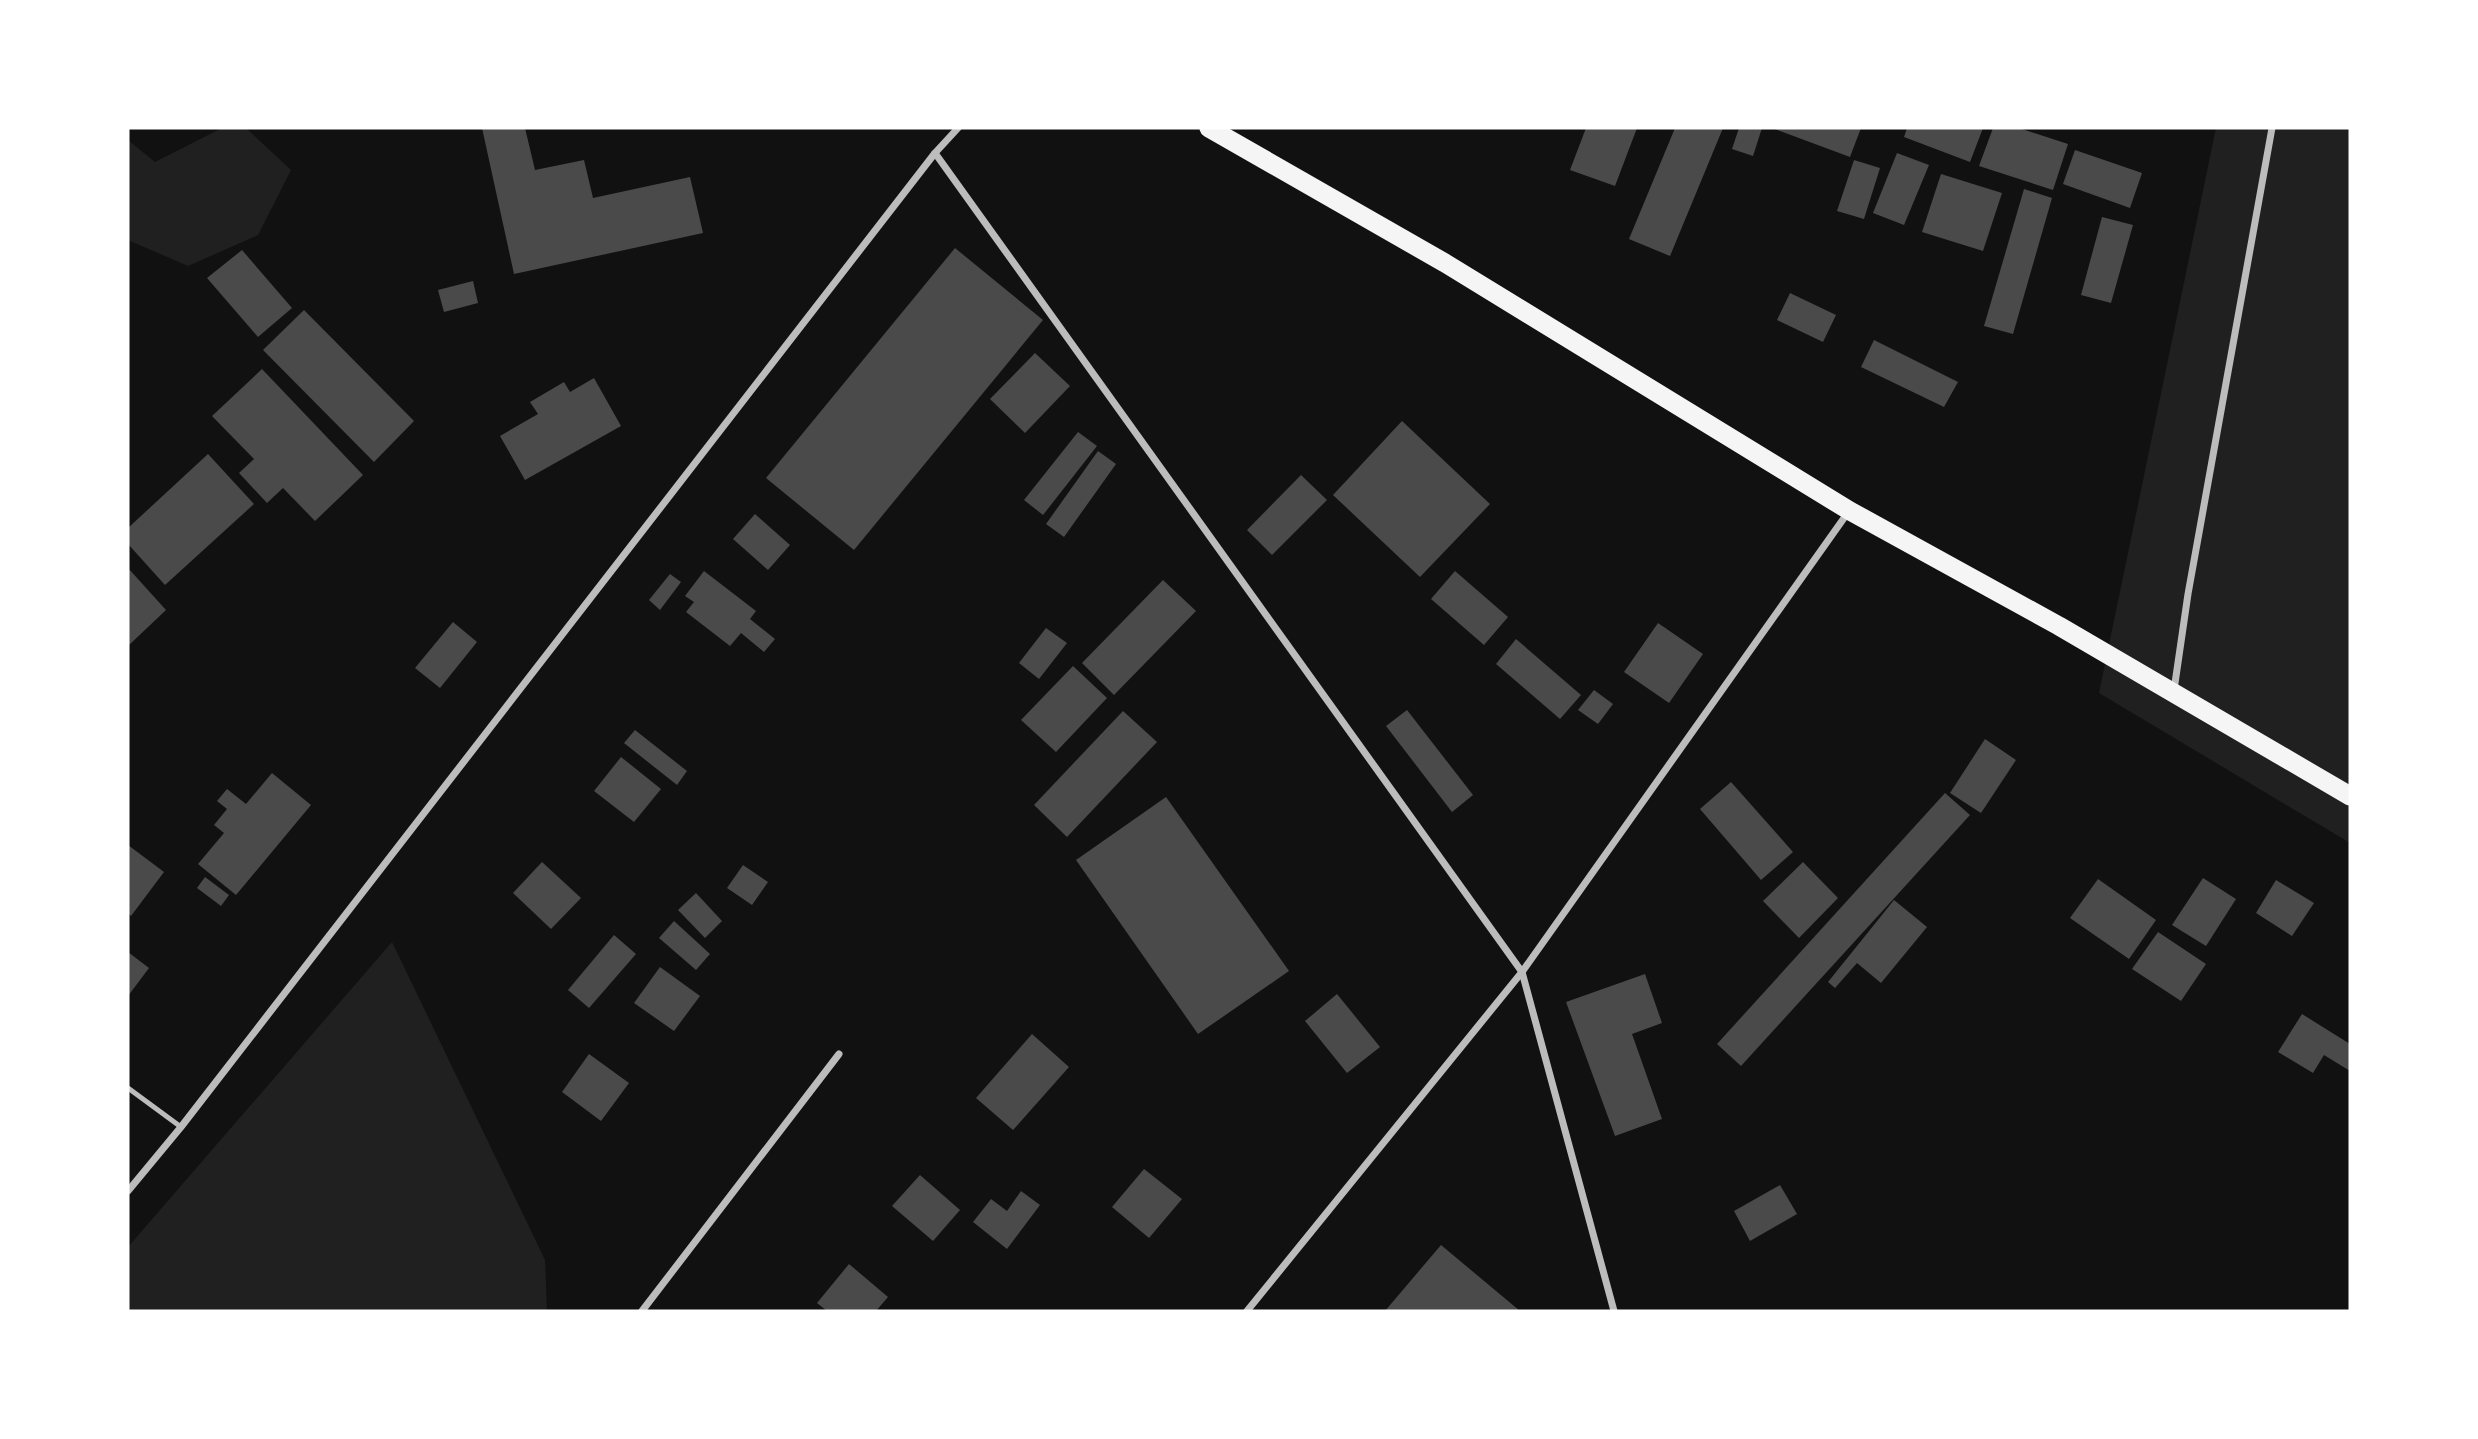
<svg xmlns="http://www.w3.org/2000/svg" width="2478" height="1439" viewBox="0 0 2478 1439" font-family="Barlow,sans-serif">
	<rect width="100%" height="100%" fill="#111"/>
	<g fill="#202020">
		<polygon points="222,128 246,128 291,170 258,235 188,266 128,240 128,140 155,162"/>
		<polygon points="2216,128 2350,128 2350,843 2099,693"/>
		<polygon points="392,942 545,1260 547,1311 128,1311 128,1247"/>
	</g>
	<g fill="#4a4a4a">
		<polygon points="482,128 525,128 535,170 584,160 593,198 690,177 703,233 514,274"/>
		<polygon points="1586,128 1637,128 1615,186 1570,170"/>
		<polygon points="1675,128 1723,128 1670,256 1629,239"/>
		<polygon points="1739,128 1762,128 1753,156 1732,149"/>
		<polygon points="1772,128 1861,128 1850,157"/>
		<polygon points="1907,128 1983,128 1970,162 1904,137"/>
		<polygon points="1993,128 2019,128 2068,144 2053,190 1979,166"/>
		<polygon points="2075,150 2142,173 2130,208 2063,184"/>
		<polygon points="1897,153 1929,165 1904,225 1873,213"/>
		<polygon points="1854,160 1880,168 1864,219 1837,211"/>
		<polygon points="1941,174 2002,193 1983,251 1922,232"/>
		<polygon points="2024,189 2052,198 2013,334 1984,326"/>
		<polygon points="2102,217 2133,225 2111,303 2081,295"/>
		<polygon points="955,248 1043,320 854,550 766,478"/>
		<polygon points="242,250 292,308 258,337 207,278"/>
		<polygon points="473,281 478,303 444,312 438,290"/>
		<polygon points="1790,293 1836,315 1823,342 1777,320"/>
		<polygon points="304,310 414,421 374,462 263,350"/>
		<polygon points="1874,340 1958,382 1944,407 1861,367"/>
		<polygon points="1035,353 1070,386 1025,433 990,399"/>
		<polygon points="262,369 363,475 315,521 283,488 267,503 239,473 254,459 212,416"/>
		<polygon points="594,378 621,426 525,480 500,436 538,414 530,402 564,382 570,392"/>
		<polygon points="1402,421 1490,504 1420,577 1333,495"/>
		<polygon points="1078,432 1097,446 1043,515 1024,500"/>
		<polygon points="1098,451 1116,464 1064,537 1046,524"/>
		<polygon points="208,454 254,504 165,585 128,544 128,528"/>
		<polygon points="1301,475 1327,500 1272,555 1247,530"/>
		<polygon points="755,514 790,545 768,570 733,539"/>
		<polygon points="128,568 166,610 128,646"/>
		<polygon points="704,571 756,611 750,619 775,639 764,652 741,633 730,646 686,612 694,602 685,596"/>
		<polygon points="1455,571 1508,617 1484,645 1431,599"/>
		<polygon points="670,574 681,582 660,610 649,600"/>
		<polygon points="1163,580 1196,611 1114,695 1082,663"/>
		<polygon points="453,622 477,642 440,688 415,668"/>
		<polygon points="1658,623 1703,654 1669,703 1624,672"/>
		<polygon points="1046,628 1067,643 1039,679 1019,663"/>
		<polygon points="1516,639 1581,695 1560,719 1496,664"/>
		<polygon points="1073,666 1107,698 1056,752 1021,720"/>
		<polygon points="1594,690 1613,704 1598,724 1578,710"/>
		<polygon points="1407,710 1473,795 1452,812 1386,726"/>
		<polygon points="1123,711 1157,742 1067,837 1034,805"/>
		<polygon points="635,730 687,771 677,785 624,743"/>
		<polygon points="1985,739 2016,760 1981,813 1950,793"/>
		<polygon points="621,757 661,789 634,822 594,791"/>
		<polygon points="272,773 311,805 236,895 198,864 224,833 214,825 227,809 217,801 227,789 246,804"/>
		<polygon points="1731,782 1793,852 1761,880 1700,809"/>
		<polygon points="1945,793 1970,815 1741,1066 1717,1044"/>
		<polygon points="1166,797 1289,971 1198,1034 1076,860"/>
		<polygon points="128,845 164,872 131,916 128,913"/>
		<polygon points="542,862 581,898 551,929 513,893"/>
		<polygon points="1803,862 1838,898 1799,938 1763,901"/>
		<polygon points="743,865 768,882 752,905 727,888"/>
		<polygon points="205,877 229,895 221,906 197,888"/>
		<polygon points="2203,878 2236,899 2206,946 2172,925"/>
		<polygon points="2098,879 2156,920 2129,959 2070,918"/>
		<polygon points="2276,880 2314,903 2292,936 2256,913"/>
		<polygon points="696,893 722,921 705,938 678,910"/>
		<polygon points="1894,900 1927,927 1881,983 1857,963 1835,988 1828,982"/>
		<polygon points="674,921 710,954 696,970 659,938"/>
		<polygon points="2158,932 2206,964 2181,1001 2132,969"/>
		<polygon points="614,935 636,954 589,1008 568,990"/>
		<polygon points="128,952 149,968 128,996"/>
		<polygon points="660,967 700,996 674,1031 634,1003"/>
		<polygon points="1645,974 1662,1023 1632,1034 1662,1119 1615,1136 1566,1002"/>
		<polygon points="1337,994 1380,1047 1347,1073 1305,1021"/>
		<polygon points="2302,1014 2350,1044 2350,1071 2324,1055 2313,1073 2278,1052"/>
		<polygon points="1032,1034 1069,1067 1013,1130 976,1098"/>
		<polygon points="589,1054 629,1083 601,1121 562,1092"/>
		<polygon points="1144,1169 1182,1199 1149,1238 1112,1207"/>
		<polygon points="920,1175 960,1210 933,1241 892,1206"/>
		<polygon points="1780,1185 1797,1214 1750,1241 1734,1211"/>
		<polygon points="1021,1191 1040,1205 1007,1249 973,1222 991,1199 1007,1211"/>
		<polygon points="1441,1245 1520,1311 1385,1311"/>
		<polygon points="849,1264 888,1297 876,1311 827,1311 817,1303"/>
	</g>
	<g fill="none" stroke-linecap="round" stroke-linejoin="round">
		<polyline stroke="#bcbcbc" stroke-width="5" points="128,1088 181,1127"/>
		<g stroke="#bcbcbc" stroke-width="7">
			<polyline points="935,153 1522,972 1614,1311"/>
			<polyline points="2174,690 2188,594 2272,128"/>
			<polyline points="128,1191 181,1127 935,153 958,128"/>
			<polyline points="642,1311 839,1054"/>
			<polyline points="1247,1311 1522,972 1849,511"/>
		</g>
		<polyline stroke="#f5f5f5" stroke-width="19" points="1209,128 1445,263 1850,511 2059,626 2350,796"/>
	</g>
	<rect width="2478" height="1439" fill="none" stroke="#ffffff" stroke-width="259"/>
</svg>
